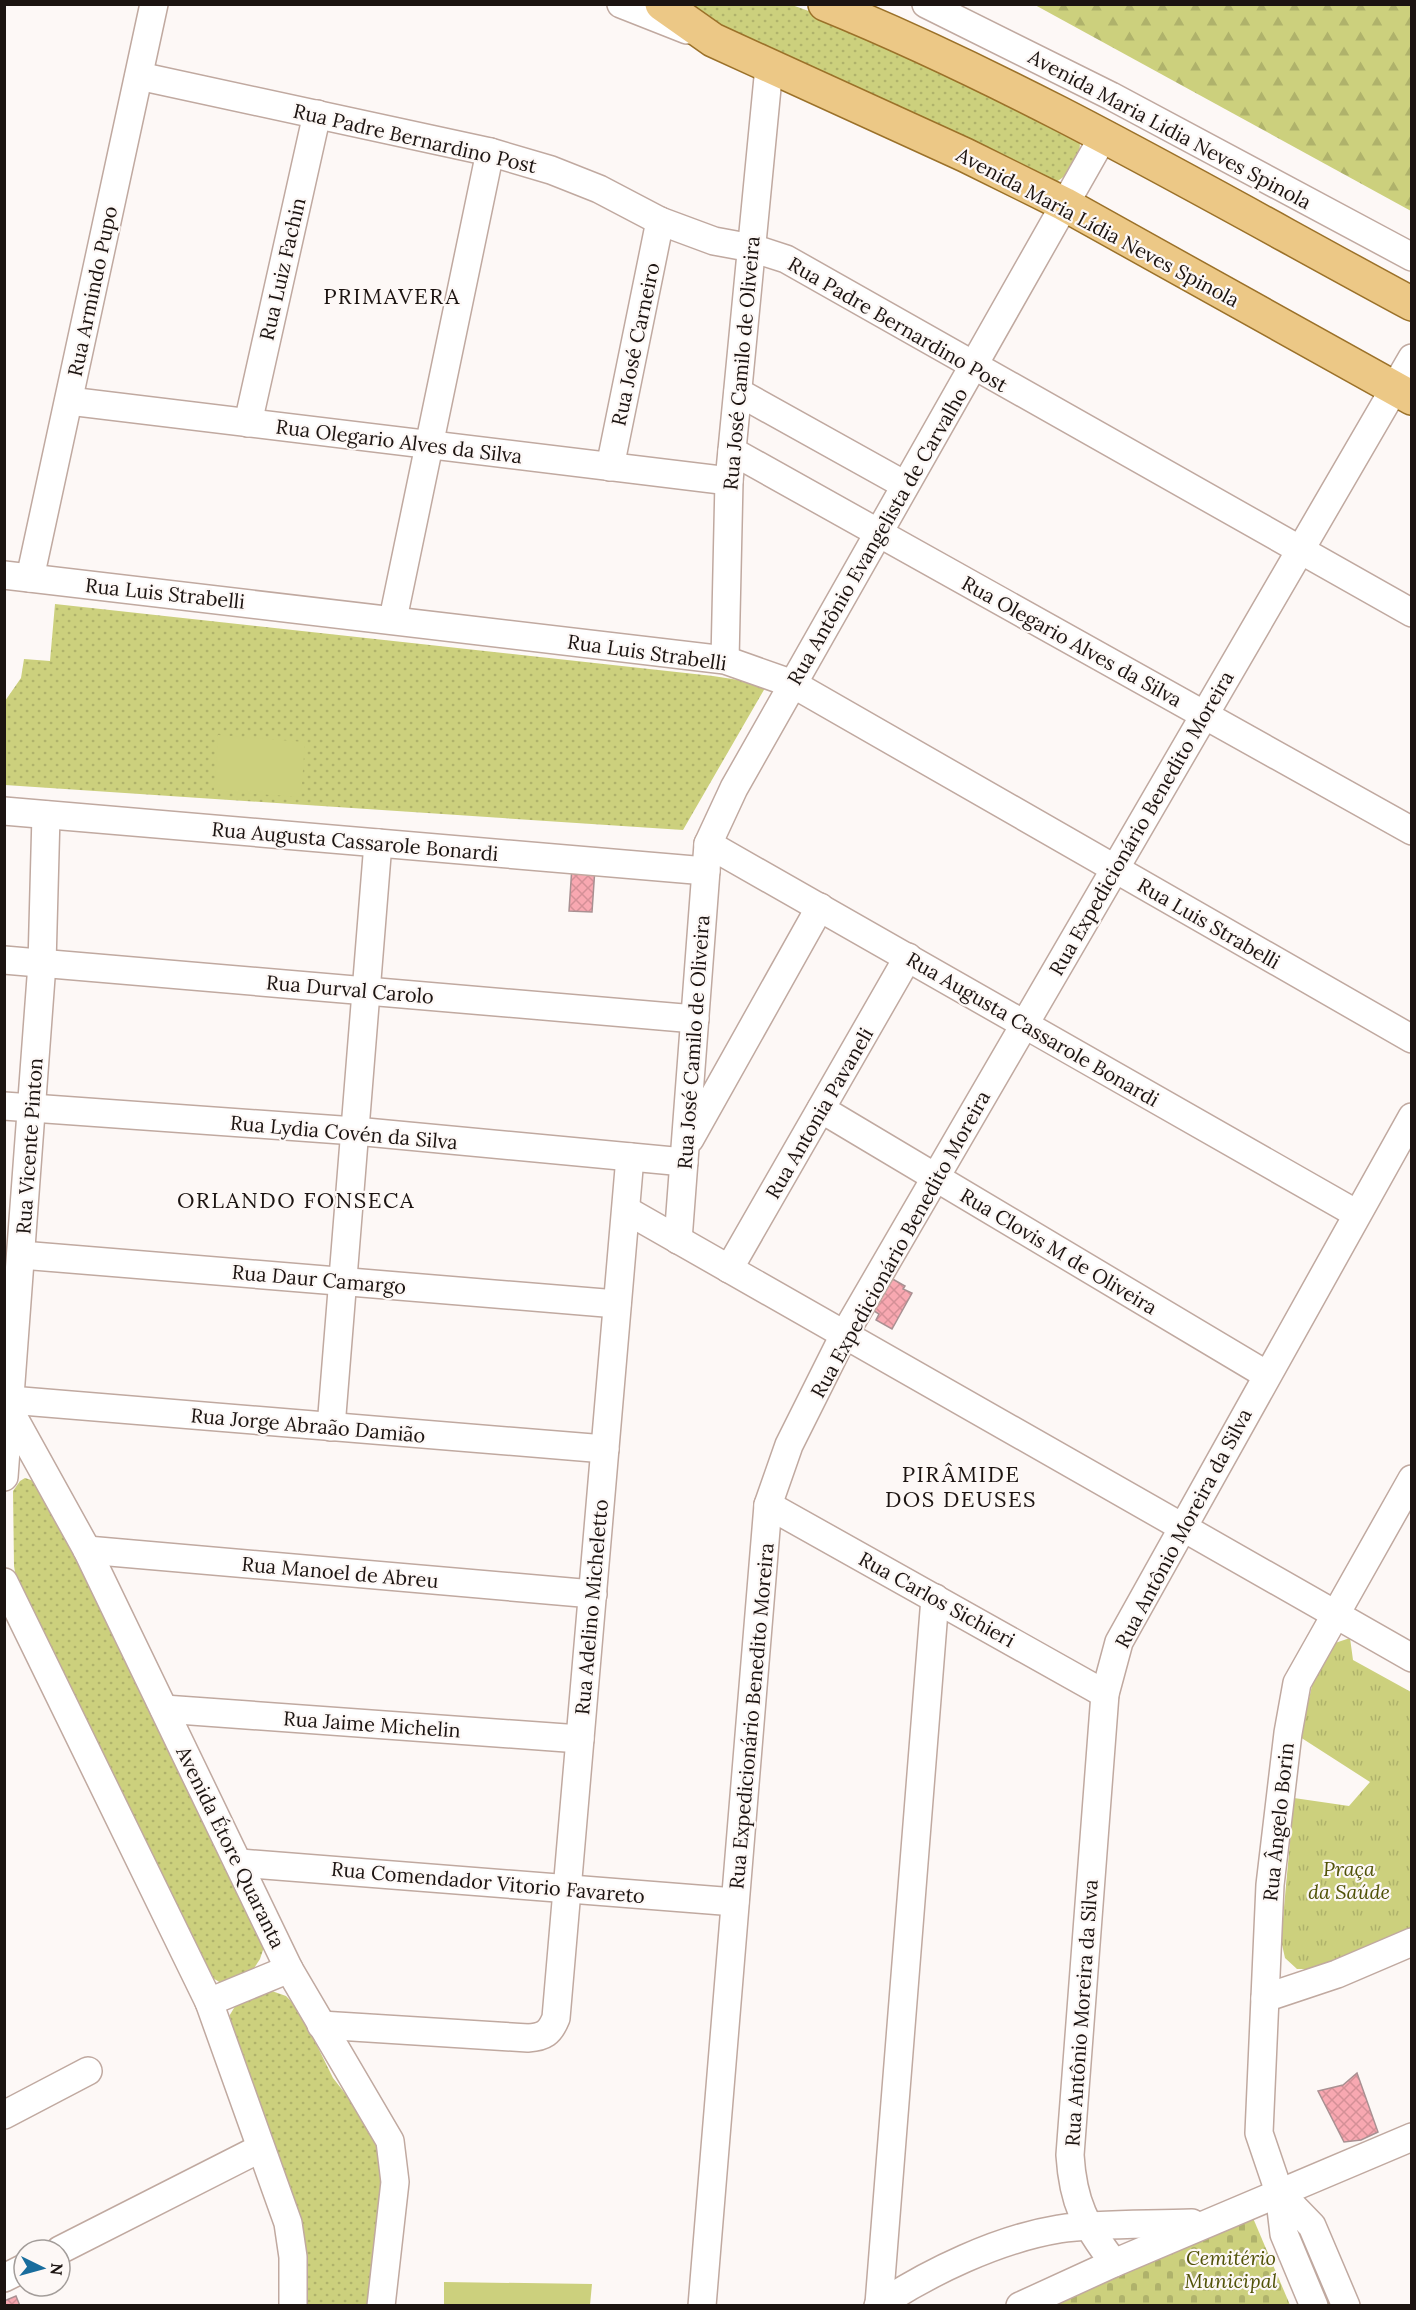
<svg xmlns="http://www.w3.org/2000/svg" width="1416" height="2310" viewBox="0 0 1416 2310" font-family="Lora,serif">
	<defs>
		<pattern id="grass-dots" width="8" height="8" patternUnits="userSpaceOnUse" patternTransform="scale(1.5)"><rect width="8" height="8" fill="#ccd07d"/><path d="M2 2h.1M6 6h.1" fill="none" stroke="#afb26b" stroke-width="1.8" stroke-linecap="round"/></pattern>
		<pattern id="forest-firs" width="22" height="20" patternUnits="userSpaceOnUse" patternTransform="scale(1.5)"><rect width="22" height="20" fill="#ccd07d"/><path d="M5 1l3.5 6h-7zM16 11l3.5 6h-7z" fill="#afb26b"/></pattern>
		<pattern id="cemetery-stones" width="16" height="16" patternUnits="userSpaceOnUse" patternTransform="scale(1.5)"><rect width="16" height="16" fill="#ccd07d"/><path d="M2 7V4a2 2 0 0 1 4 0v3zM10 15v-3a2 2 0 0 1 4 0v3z" fill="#afb26b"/></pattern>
		<pattern id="park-tufts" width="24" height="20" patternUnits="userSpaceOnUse" patternTransform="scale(1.5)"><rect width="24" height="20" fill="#ccd07d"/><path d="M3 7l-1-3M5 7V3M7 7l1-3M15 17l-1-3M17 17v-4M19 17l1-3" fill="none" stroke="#afb26b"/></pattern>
		<pattern id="building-cross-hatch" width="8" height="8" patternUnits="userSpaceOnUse" patternTransform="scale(1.5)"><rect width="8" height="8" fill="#f8a8b1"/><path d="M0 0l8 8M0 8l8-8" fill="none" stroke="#d49097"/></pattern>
	</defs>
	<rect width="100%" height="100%" fill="#fdf8f6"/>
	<g fill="url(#grass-dots)">
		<path d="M693,5H792L867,32L1079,139C1084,154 1067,179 1053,183L913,123L712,21Z"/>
		<polygon points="55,604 713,676 745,681 765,688 683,830 5,785 5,701 21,678 24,659 50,661"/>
		<polygon points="25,1478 40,1483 264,1947 260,1959 249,1976 221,1983 206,1974 17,1585 14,1566 13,1491 20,1481"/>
		<polygon points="269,1990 286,1996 299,2009 333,2078 370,2125 384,2161 374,2305 301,2306 228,2018 237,2003"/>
		<polygon points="1297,2226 1338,2305 1326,2305 1295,2228"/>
	</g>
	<polygon fill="url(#forest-firs)" points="1035,5 1411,5 1411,211"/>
	<polygon fill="url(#cemetery-stones)" points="1253,2218 1290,2305 1050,2306"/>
	<polygon fill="url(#park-tufts)" points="1350,1638 1353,1660 1411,1692 1411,1929 1317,1969 1297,1969 1285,1958 1281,1940 1294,1798 1349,1806 1370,1782 1300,1737 1314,1677 1335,1643"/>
	<g fill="#ccd07d">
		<polygon points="218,735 305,742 301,797 214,791"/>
		<polygon points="444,2282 592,2284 590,2305 444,2305"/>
	</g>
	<g fill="url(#building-cross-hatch)" stroke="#a99092" stroke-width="1.5">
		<polygon points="572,866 595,868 592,912 569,911"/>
		<polygon points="889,1277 905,1286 903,1289 912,1293 892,1329 876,1320 879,1314 871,1309"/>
		<polygon points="1357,2073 1378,2132 1361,2140 1344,2142 1318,2091 1343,2085"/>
		<polygon points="16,2296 20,2306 4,2306 4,2301"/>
	</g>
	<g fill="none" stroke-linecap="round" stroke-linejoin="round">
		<g stroke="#c0a9a0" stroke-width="30">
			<g id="minor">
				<polyline points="621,4 687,30"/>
				<polyline points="926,4 1111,96 1412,257"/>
				<polyline points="139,76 490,152 551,170 599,189 660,221 714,241 752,248 786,259 1412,613"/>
				<polyline points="738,392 905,485"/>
				<polyline points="69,401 729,481"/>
				<polyline points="248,423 317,114"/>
				<polyline points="732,451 1412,831"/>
				<polyline points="610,467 660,221"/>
				<polyline points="4,575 725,660 793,684 1412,1039"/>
				<polyline points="30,578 154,4"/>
				<polyline points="393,619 490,152"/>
				<polyline points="725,660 729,481 769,67"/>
				<polyline points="4,811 706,871"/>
				<polyline points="708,844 1357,1214"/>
				<polyline points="4,960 695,1019"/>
				<polyline points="4,1106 355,1131 684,1162"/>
				<polyline points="821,1109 1267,1375"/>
				<polyline points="690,1139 820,907"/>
				<polyline points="626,1210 1412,1658"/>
				<polyline points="678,1240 708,844 734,788 1103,137"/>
				<polyline points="21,1255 617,1304"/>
				<polyline points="729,1269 908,957"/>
				<polyline points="4,1400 87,1550 289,1969 390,2141 395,2182 381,2306"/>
				<polyline points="10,1400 605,1449"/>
				<polyline points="331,1427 378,843"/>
				<polyline points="4,1477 42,964 46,815"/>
				<polyline points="768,1505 1105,1694"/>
				<polyline points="87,1550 593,1594"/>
				<polyline points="4,1582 209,2002 288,2223 293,2257 293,2306"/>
				<polyline points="164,1709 580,1739"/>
				<polyline points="240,1863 735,1902"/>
				<polyline points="1265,1998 1337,1974 1412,1942"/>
				<polyline points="209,2002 289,1969"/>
				<path d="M321,2025L528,2038C544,2037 550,2033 556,2018L630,1157"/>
				<polyline points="4,2115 88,2071"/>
				<polyline points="1279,2192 1312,2226 1346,2306"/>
				<polyline points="60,2250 259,2149"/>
				<path d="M1114,2263C1085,2225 1073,2203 1070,2155L1105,1694L1119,1642L1412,1117"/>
				<polyline points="4,2278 24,2268"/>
				<polyline points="879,2304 935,1598"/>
				<polyline points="702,2306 768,1505 789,1445 844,1335 1412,358"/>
				<path d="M878,2306C929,2272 998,2239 1059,2229C1102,2223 1149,2225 1192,2223"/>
				<polyline points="1020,2306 1114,2263 1412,2137"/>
				<polyline points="1314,2306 1284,2234 1279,2192 1259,2133 1270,1885 1288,1733 1297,1683 1412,1479"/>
			</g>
		</g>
		<g stroke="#9b7129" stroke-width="36">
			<g id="major">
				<polyline points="662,4 713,40 965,155 1064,204 1412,398"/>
				<path d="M825,4C1028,87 1219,200 1412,304"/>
			</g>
		</g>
		<use href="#minor" stroke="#fff" stroke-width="27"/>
		<use href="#major" stroke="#ecc886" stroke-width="33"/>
	</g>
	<g text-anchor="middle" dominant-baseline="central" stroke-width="4.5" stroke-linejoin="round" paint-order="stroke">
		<g font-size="20" fill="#1c1411" stroke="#fdf8f6">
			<text transform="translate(1170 129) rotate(28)">Avenida Maria Lidia Neves Spinola</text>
			<text transform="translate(415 138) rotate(13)">Rua Padre Bernardino Post</text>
			<text transform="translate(1098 227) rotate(28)">Avenida Maria Lídia Neves Spinola</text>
			<text transform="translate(282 269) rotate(-77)">Rua Luiz Fachin</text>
			<text transform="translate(92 291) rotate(-78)">Rua Armindo Pupo</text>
			<text transform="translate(898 324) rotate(30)">Rua Padre Bernardino Post</text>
			<text transform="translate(635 344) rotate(-78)">Rua José Carneiro</text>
			<text transform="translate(741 363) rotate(-85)">Rua José Camilo de Oliveira</text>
			<text transform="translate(399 441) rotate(7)">Rua Olegario Alves da Silva</text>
			<text transform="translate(877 536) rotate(-60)">Rua Antônio Evangelista de Carvalho</text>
			<text transform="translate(165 593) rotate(6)">Rua Luis Strabelli</text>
			<text transform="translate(1072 641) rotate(29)">Rua Olegario Alves da Silva</text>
			<text transform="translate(647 652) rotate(8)">Rua Luis Strabelli</text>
			<text transform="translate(1141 823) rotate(-60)">Rua Expedicionário Benedito Moreira</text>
			<text transform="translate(355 841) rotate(5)">Rua Augusta Cassarole Bonardi</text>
			<text transform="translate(1209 923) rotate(30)">Rua Luis Strabelli</text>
			<text transform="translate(350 989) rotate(5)">Rua Durval Carolo</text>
			<text transform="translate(1033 1029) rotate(30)">Rua Augusta Cassarole Bonardi</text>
			<text transform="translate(693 1042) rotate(-86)">Rua José Camilo de Oliveira</text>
			<text transform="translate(819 1113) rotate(-60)">Rua Antonia Pavaneli</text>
			<text transform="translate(344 1132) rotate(5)">Rua Lydia Covén da Silva</text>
			<text transform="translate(29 1146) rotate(-86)">Rua Vicente Pinton</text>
			<text transform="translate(900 1244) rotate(-61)">Rua Expedicionário Benedito Moreira</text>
			<text transform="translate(1059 1251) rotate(31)">Rua Clovis M de Oliveira</text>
			<text transform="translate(319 1279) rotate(5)">Rua Daur Camargo</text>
			<text transform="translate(308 1425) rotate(5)">Rua Jorge Abraão Damião</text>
			<text transform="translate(1183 1528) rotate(-62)">Rua Antônio Moreira da Silva</text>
			<text transform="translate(340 1572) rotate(5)">Rua Manoel de Abreu</text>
			<text transform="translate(937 1599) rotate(29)">Rua Carlos Sichieri</text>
			<text transform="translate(591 1607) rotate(-85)">Rua Adelino Micheletto</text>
			<text transform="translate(751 1716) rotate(-85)">Rua Expedicionário Benedito Moreira</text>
			<text transform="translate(372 1724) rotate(4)">Rua Jaime Michelin</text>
			<text transform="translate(1278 1822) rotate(-84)">Rua Ângelo Borin</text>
			<text transform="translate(231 1847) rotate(64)">Avenida Étore Quaranta</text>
			<text transform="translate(488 1882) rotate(5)">Rua Comendador Vitorio Favareto</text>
			<text transform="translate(1081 2013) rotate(-86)">Rua Antônio Moreira da Silva</text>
		</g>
		<g font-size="20" font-style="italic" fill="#515208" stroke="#fdf8f6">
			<text x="1349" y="1868">Praça<tspan x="1349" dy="23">da Saúde</tspan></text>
			<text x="1231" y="2257">Cemitério<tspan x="1231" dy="23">Municipal</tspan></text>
		</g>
		<g font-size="22" letter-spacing="1.5" fill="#1c1411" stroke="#fdf8f6">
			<text x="392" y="296">PRIMAVERA</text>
			<text x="296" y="1200">ORLANDO FONSECA</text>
			<text x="961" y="1474">PIRÂMIDE<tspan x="961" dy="25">DOS DEUSES</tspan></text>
		</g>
	</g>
	<rect width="1416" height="2310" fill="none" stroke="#1c1411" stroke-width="12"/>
	<g transform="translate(42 2268) rotate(95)"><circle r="28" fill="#fdf8f6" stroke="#a39d9a" stroke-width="1.5"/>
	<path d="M0-4.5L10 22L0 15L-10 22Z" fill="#196d9d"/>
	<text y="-9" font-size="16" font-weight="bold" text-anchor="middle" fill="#1c1411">N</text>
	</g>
</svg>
